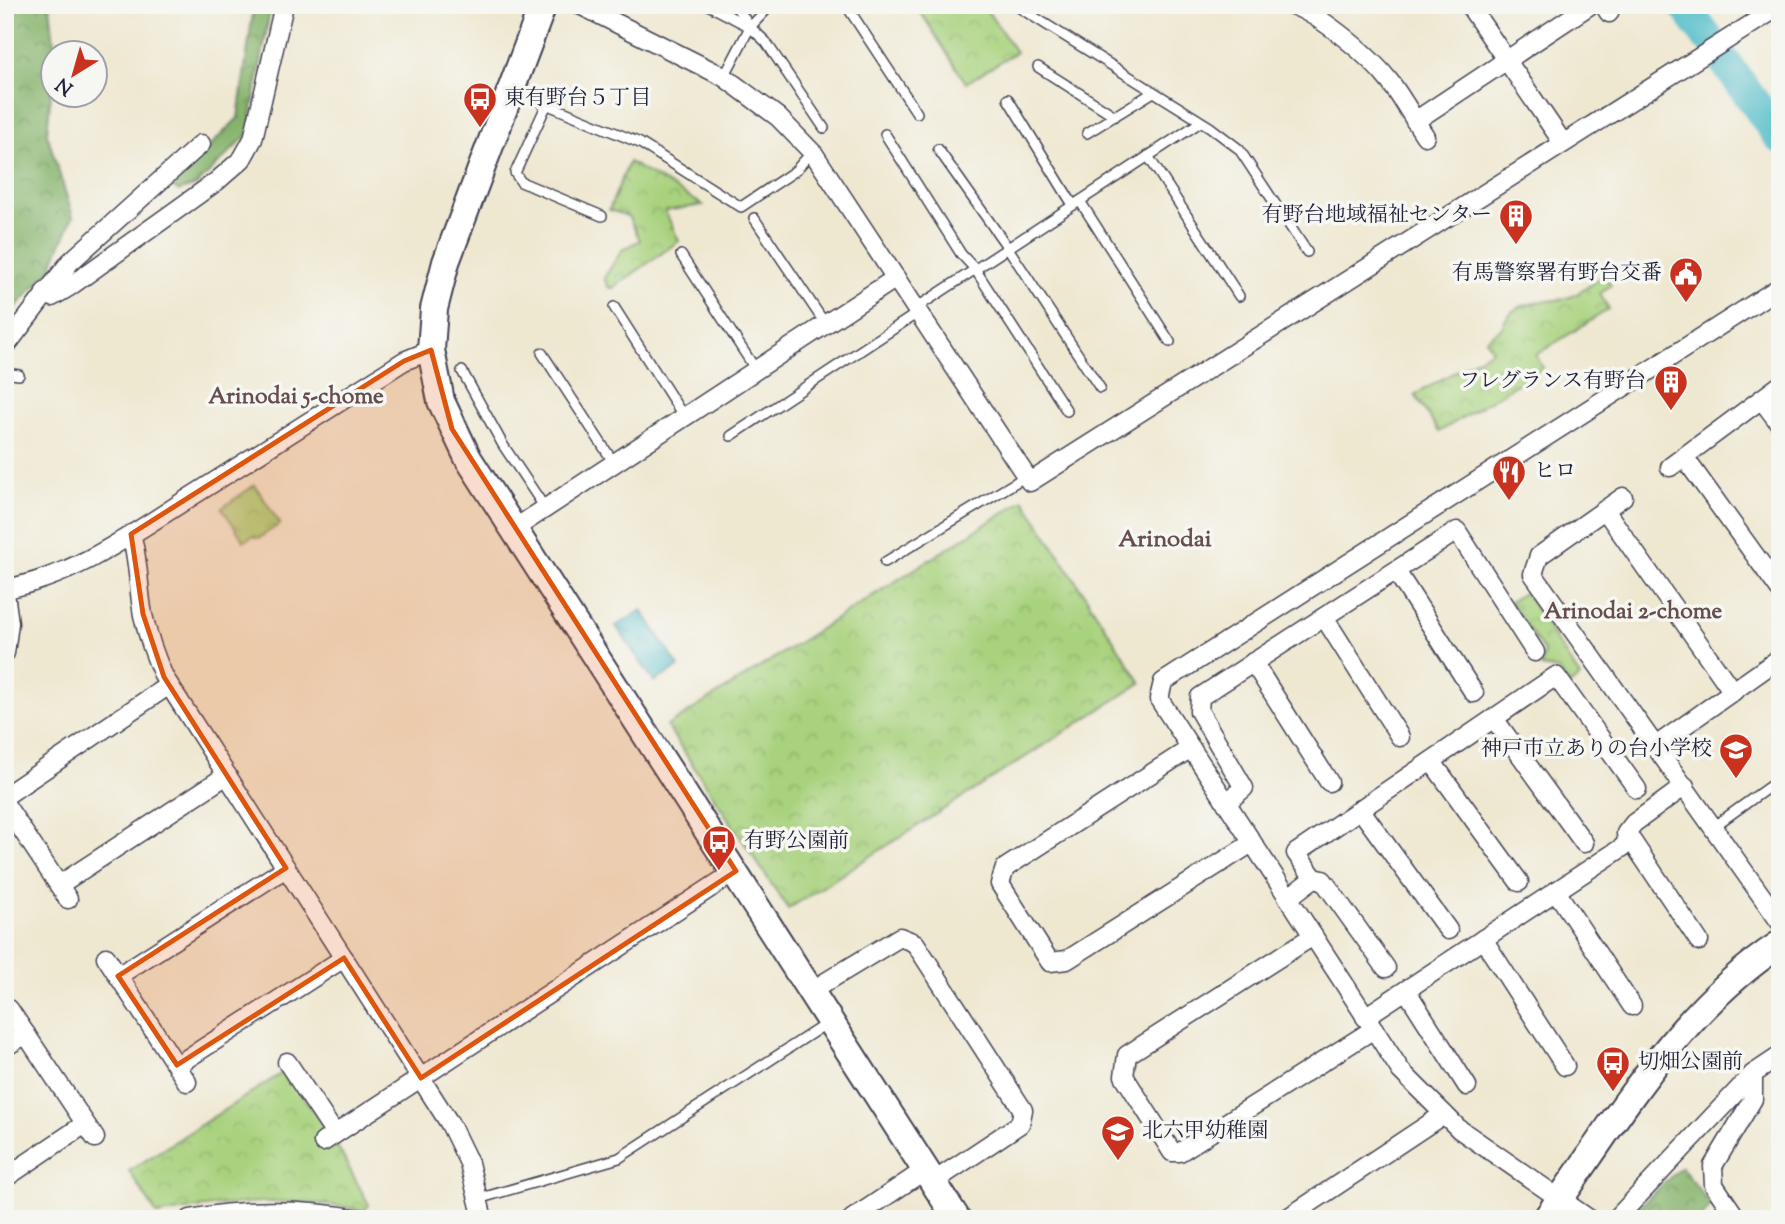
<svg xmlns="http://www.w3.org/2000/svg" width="1785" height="1224" viewBox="0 0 1785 1224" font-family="'Sorts Mill Goudy','Noto Serif JP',serif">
	<defs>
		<pattern id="forest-crowns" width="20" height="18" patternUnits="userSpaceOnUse" patternTransform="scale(1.75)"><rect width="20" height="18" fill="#86b46c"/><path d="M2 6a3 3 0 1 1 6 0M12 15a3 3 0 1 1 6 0" fill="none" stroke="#6d925a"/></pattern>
		<pattern id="park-crowns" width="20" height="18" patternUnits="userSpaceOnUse" patternTransform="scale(1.75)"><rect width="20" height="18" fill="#a8d27d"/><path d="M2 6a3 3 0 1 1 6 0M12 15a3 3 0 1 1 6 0" fill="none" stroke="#90b46d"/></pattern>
		<pattern id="water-ripples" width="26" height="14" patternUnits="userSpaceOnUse" patternTransform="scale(1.75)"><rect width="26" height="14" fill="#4ebbc7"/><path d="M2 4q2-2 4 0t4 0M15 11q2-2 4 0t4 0" fill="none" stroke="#4098a3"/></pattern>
	</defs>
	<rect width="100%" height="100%" fill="#f6f6f2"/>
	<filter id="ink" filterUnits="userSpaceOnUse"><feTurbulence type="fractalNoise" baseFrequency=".0143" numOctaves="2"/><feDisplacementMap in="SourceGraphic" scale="14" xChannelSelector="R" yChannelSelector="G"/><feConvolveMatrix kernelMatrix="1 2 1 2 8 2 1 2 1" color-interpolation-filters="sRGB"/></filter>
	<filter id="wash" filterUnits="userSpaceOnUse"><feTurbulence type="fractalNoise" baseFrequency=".00686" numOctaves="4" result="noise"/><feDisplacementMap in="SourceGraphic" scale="28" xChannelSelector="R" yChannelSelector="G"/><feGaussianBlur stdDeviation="1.57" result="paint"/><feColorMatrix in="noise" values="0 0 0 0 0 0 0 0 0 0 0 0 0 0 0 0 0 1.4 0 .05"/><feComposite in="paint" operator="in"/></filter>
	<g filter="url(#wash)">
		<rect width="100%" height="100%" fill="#efe8d1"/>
		<g fill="url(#forest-crowns)" stroke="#546b54" stroke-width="2">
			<polygon points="5,5 50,6 55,52 47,134 73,217 49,272 5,318"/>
			<polygon points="254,5 271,5 248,134 197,185 179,191 170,186 238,118"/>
			<polygon points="1681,1167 1711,1205 1701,1219 1627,1219"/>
		</g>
		<g fill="url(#park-crowns)" stroke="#657a5c" stroke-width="2">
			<polygon points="916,5 983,5 1016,52 966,83"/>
			<polygon points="629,162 703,205 665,211 679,241 613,288 609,288 604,278 622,250 640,240 628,216 609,210"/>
			<path d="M1604,275L1611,285L1600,294L1609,309L1536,355L1543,368L1439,432L1415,395L1492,350L1486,339L1502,328C1510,298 1544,304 1567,298C1580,295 1593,282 1604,275Z"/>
			<polygon points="255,485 280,524 259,538 253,536 244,541 222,508"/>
			<polygon points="1024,500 1141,683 788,909 667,726"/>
			<polygon points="1525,592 1580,677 1569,685 1559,670 1541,667 1544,652 1510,602"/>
			<path d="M285,1071L335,1142L369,1205L364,1211C292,1195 228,1202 157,1215L129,1171Z"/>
		</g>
		<polygon fill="url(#water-ripples)" stroke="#386e81" stroke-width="2" points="642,610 679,667 654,682 616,626"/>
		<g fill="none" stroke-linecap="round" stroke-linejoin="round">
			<g stroke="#4ebbc7" stroke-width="32">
				<polyline points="1684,5 1707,37"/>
				<polyline points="1720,55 1780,138"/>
			</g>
		</g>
	</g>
	<g filter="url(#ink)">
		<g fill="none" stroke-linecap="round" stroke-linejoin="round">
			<g stroke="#414052" stroke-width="12">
				<g id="lane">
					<polyline points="708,5 750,27 766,42 824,128"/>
					<polyline points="735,5 749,25"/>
					<polyline points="846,5 917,113"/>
					<polyline points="1015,5 1210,127 1239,149 1307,252"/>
					<polyline points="1038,67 1115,116"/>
					<polyline points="724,77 750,27 771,5"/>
					<polyline points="512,90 640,143 741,207 795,171 812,152"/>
					<polyline points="1008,99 1073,205"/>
					<polyline points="547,104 515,173 521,182 602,216"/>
					<polyline points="1087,133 1152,93"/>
					<polyline points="885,134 961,254 975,269 1067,411"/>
					<polyline points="938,149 1008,248 1100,388"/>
					<polyline points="1148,156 1239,296"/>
					<polyline points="1080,201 1170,342"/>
					<polyline points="754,218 826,325"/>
					<polyline points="681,255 756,370"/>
					<polyline points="614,307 684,417"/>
					<polyline points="916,308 1199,123"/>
					<polyline points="542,353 614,463"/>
					<polyline points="462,371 503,445 545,508"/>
					<polyline points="5,373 19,375"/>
					<polyline points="731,436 919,312"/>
					<polyline points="885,562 1026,476"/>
					<polyline points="1713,827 1780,779"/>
					<polyline points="478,1199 619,1158 829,1022"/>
				</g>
			</g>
			<g stroke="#414052" stroke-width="21">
				<g id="street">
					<polyline points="580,5 724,77 778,117 814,154 1030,482 1780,6"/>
					<path d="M1292,5C1322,16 1370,56 1390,82C1403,99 1413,118 1425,136"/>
					<polyline points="1469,5 1563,143"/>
					<polyline points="1604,5 1609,13"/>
					<polyline points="1415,121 1590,5"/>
					<polyline points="45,292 52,297 69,287 217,181 242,159 253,139 284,5"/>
					<polyline points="5,347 70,262 201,144"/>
					<polyline points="1762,400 1780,424"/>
					<polyline points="1684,457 1780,590"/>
					<polyline points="1670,467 1779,386"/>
					<polyline points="1623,497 1539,556 1533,574 1780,922"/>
					<polyline points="1605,510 1733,692"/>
					<polyline points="514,529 896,278"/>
					<path d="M131,534C139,561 138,588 143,615C148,637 155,657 164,677L450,1124L469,1163L483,1219"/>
					<polyline points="1396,571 1474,693"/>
					<path d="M5,589C78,576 139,529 200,491C268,448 336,404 404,361L431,350"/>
					<polyline points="5,593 9,623 5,653"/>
					<polyline points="1324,617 1400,737"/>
					<polyline points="1253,662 1329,782"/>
					<polyline points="1495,720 1584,843"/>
					<polyline points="1657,745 1780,658"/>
					<polyline points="1191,748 1005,868 1000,884 1050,962 1067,960 1252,843"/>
					<polyline points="1432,762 1519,882"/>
					<polyline points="5,796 169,685"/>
					<polyline points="1226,803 1244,788 1199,711 1200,697 1457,531 1535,652"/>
					<polyline points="5,804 68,899"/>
					<polyline points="1360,809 1448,930"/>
					<polyline points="1627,844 1626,833 1634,823 1685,786"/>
					<polyline points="1314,878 1323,880 1386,968"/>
					<polyline points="59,885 227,775"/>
					<polyline points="1556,891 1632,1006"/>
					<polyline points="1288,898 1314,878 1296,853 1556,676 1637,789"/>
					<polyline points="1313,936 1127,1055 1124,1076 1172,1152 1180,1152 1374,1029"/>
					<polyline points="1483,939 1565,1066"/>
					<polyline points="106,957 187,1082"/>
					<polyline points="118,976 286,868"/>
					<polyline points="1406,990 1467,1086"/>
					<polyline points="811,991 900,937 915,943 1023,1110 1020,1124 933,1182"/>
					<polyline points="9,1009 95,1138"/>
					<polyline points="1365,1017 1632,841 1699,941"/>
					<polyline points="5,1047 26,1034"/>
					<polyline points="287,1062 335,1134"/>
					<polyline points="177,1065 344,958"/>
					<polyline points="323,1142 736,871"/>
					<polyline points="5,1178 85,1124"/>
					<path d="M190,1219C247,1208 303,1209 360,1219"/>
					<polyline points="852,1219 925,1170"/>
					<polyline points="1286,1219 1444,1114"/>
					<polyline points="1589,1219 1459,1129 1401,1071 1159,699 1163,682 1780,287"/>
					<polyline points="1616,1219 1753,1074 1780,1056"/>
					<polyline points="1737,1219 1714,1185 1713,1166 1753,1099 1753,1074"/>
				</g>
			</g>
			<g stroke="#414052" stroke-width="30">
				<g id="secondary">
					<polyline points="543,5 446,262 434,309 431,350 441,401 468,458 957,1219"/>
					<path d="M1546,1219C1616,1121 1676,1012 1780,944"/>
				</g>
			</g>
			<use href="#lane" stroke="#fff" stroke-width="9"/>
			<use href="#street" stroke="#fff" stroke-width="18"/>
			<use href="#secondary" stroke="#fff" stroke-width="26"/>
		</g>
	</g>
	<path fill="#de560e" fill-opacity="0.2" stroke="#de560e" stroke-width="5" stroke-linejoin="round" d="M431,350L452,429L736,871L421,1078L344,958L177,1065L118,976L286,868L164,677L143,614L131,534L404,361Z"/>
	<defs>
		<g id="bus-pin" transform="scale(1.75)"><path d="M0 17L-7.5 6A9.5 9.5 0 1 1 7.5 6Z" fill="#c8321e" stroke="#f6f6f2"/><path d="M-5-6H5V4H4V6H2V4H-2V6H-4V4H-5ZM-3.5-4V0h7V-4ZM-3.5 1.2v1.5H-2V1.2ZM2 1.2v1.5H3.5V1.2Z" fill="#fff"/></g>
		<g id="building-pin" transform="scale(1.75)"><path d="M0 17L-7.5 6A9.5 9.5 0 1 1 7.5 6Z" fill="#c8321e" stroke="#f6f6f2"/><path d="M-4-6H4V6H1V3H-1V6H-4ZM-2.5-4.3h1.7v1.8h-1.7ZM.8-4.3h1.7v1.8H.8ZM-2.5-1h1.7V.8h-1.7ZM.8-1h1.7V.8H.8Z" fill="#fff"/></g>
		<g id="civic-pin" transform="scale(1.75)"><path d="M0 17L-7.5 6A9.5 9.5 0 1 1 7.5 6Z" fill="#c8321e" stroke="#f6f6f2"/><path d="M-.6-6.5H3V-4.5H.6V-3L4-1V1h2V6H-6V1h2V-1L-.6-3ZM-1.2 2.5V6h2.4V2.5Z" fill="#fff"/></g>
		<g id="restaurant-pin" transform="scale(1.75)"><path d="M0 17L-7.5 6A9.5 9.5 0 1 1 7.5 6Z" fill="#c8321e" stroke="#f6f6f2"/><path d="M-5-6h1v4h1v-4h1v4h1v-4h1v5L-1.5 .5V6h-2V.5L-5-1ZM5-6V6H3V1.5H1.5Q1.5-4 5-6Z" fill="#fff"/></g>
		<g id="school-pin" transform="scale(1.75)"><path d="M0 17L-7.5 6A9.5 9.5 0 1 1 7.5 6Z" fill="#c8321e" stroke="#f6f6f2"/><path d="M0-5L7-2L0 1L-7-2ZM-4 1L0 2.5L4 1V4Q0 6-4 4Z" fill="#fff"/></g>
	</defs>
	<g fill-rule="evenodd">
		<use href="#bus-pin" x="480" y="99"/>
		<use href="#building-pin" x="1516" y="216"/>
		<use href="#civic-pin" x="1686" y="274"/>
		<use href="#building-pin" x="1671" y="382"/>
		<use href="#restaurant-pin" x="1509" y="472"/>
		<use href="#school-pin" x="1736" y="750"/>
		<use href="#bus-pin" x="719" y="842"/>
		<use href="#bus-pin" x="1613" y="1063"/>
		<use href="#school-pin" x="1118" y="1132"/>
	</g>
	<g text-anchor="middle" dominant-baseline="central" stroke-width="7" stroke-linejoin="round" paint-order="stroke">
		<g font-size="21" fill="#22223b" stroke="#f6f6f2" text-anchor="start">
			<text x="504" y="99">東有野台５丁目</text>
			<text x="1492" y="216" text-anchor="end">有野台地域福祉センター</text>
			<text x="1662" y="274" text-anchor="end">有馬警察署有野台交番</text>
			<text x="1646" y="382" text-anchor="end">フレグランス有野台</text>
			<text x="1534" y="472">ヒロ</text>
			<text x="1712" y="750" text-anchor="end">神戸市立ありの台小学校</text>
			<text x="744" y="842">有野公園前</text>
			<text x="1638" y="1063">切畑公園前</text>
			<text x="1142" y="1132">北六甲幼稚園</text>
		</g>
		<g font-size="23" font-weight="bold" fill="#664e4e" stroke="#f6f6f2">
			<text x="296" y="397">Arinodai 5-chome</text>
			<text x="1633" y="612">Arinodai 2-chome</text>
		</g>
		<g font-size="24" font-weight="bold" fill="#664e4e" stroke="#f6f6f2">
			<text x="1165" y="540">Arinodai</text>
		</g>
	</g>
	<rect width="1785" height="1224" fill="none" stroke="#f6f6f2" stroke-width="28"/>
	<g transform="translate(74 74) rotate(217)"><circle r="33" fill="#f6f6f2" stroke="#a1a1a9" stroke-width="2"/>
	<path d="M0-5L12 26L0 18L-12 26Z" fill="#c8321e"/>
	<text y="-10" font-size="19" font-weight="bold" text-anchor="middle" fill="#22223b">N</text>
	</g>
</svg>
